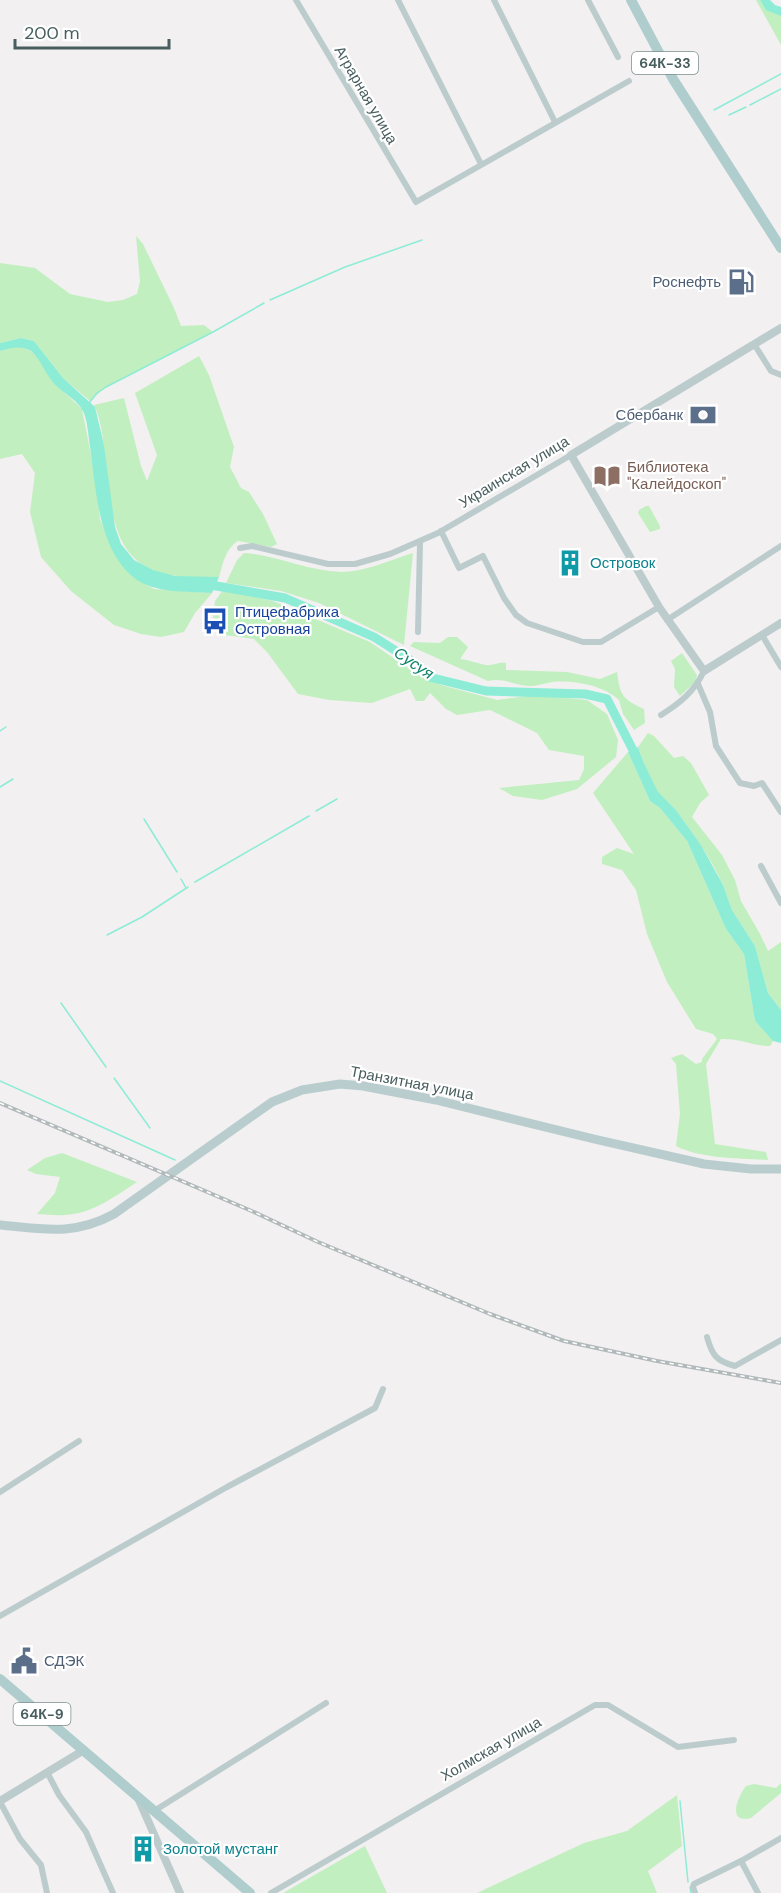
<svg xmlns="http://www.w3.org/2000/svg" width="781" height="1893" viewBox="0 0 781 1893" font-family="'DM Sans',sans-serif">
	<rect width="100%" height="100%" fill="#f2f0f1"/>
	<g fill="#c2efbf">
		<polygon points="756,0 760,0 763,5 781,16 781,45"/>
		<polygon points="136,236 143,244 174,308 181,326 204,325 213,332 106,387 90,401 63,378 34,341 21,338 0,343 0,263 35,268 70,294 108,302 123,300 137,294 140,281"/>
		<polygon points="16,346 26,348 36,355 53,382 82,409 96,481 100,519 115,555 133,577 154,589 212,593 195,613 184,632 161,637 141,634 114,625 71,591 41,557 30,512 35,473 22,454 0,459 0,351"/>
		<path d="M199,356L209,375L234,447L230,467L241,488L249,492L263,514L277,544L271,547L238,541C225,549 223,564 219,577C205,577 191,578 177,576C109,569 112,507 105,455C103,439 101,419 94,405L124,398L141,466L147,481L157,455L135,393Z"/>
		<polygon points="646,506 649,506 660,526 660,529 650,532 638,513 639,510"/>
		<path d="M244,553C277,555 307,571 341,572C365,572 390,560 413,553L404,645L319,603L281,591L226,583L237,560Z"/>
		<polygon points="223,590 273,601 370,642 414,672 441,685 497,700 534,695 587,700 607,714 618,740 616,757 577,789 542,800 513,796 499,788 579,780 584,769 584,756 549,750 537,733 490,710 457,715 446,709 430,693 424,701 416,701 410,689 372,703 329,700 298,694 267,652 254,639 225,635 213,618 215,601"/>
		<path d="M448,637H457L468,647L460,659C469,660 477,663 485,665C493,666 498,662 506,663V670L567,672L600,679L617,672C620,695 622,699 644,709L645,723L634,730L623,714L619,700C603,685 573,680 552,682C546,683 540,685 534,686C518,687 504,677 488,681L410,646L414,642L440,643Z"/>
		<polygon points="682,653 697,675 695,682 680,696 674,687 675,669 671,661"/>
		<polygon points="648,733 654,736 674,758 683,756 691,763 709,795 700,803 692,817 722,855 735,880 741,901 760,934 768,951 781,942 781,1010 768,993 755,946 732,910 723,885 714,867 701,845 676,810 658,793 642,759 638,747"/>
		<path d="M628,752L650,801L660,808L687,841L726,929L744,954L755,1021L773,1041L770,1046C753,1046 739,1038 721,1039L706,1064L715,1144L766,1152L768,1160C740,1158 701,1159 676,1146L680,1114L676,1064L671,1058L682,1054L696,1064L702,1062V1059L717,1039L713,1034L696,1029L667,982L647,934L636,890L622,870L602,864V857L617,848L634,854L593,793Z"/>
		<path d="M62,1153L137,1182C115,1196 92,1214 65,1215C56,1216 46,1214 37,1214L55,1193L60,1177L36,1174L27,1170L45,1158Z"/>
		<path d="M781,1783V1793L751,1818C726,1824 738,1796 746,1786L754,1784L776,1788Z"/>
		<polygon points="677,1795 682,1846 648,1871 657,1893 477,1893 584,1843 627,1831"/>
		<polygon points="365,1846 387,1893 283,1893"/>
	</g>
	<g fill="#8decd5">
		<polygon points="760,0 770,0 775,5 781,7 781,16 766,10"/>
		<path d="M21,338L34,341L63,378L95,407L104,445L115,527L121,544L134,560L153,570L175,576L219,577L212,593C186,591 154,594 133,577C96,546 96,483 89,440C88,431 87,421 84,413C78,399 60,392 52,381C34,356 36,340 0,351V343Z"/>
		<polygon points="638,747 642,759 658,792 676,810 701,845 723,885 732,910 755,946 768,993 781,1010 781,1043 773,1041 755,1021 744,954 726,929 687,841 660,808 650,801 628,752"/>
	</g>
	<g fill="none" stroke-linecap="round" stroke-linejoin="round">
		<g stroke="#8decd5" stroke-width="1.5">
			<polyline points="750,105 781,89"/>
			<polyline points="714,110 781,74"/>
			<polyline points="729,115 746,107"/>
			<polyline points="270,300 345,267 422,240"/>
			<polyline points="89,403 97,393 106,387 213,332 264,303"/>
			<polyline points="0,731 6,727"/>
			<polyline points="0,787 13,779"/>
			<polyline points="316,811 337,799"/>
			<polyline points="144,819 177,872"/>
			<polyline points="181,879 186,888"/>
			<polyline points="195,882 309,816"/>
			<polyline points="107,935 142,917 188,887"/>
			<polyline points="61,1003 106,1067"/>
			<polyline points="114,1078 150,1128"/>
			<polyline points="0,1081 175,1160"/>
			<polyline points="680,1801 688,1882"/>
			<polyline points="690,1887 691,1893"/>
		</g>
		<polyline stroke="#8decd5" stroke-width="9" points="205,584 285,598 374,637 412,661 429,677 486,691 585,694 607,699 638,760"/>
		<g stroke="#bccccd" stroke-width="6">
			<polyline points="296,0 416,202 629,81"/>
			<polyline points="398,0 481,164"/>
			<polyline points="494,0 555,122"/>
			<polyline points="588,0 618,57"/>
			<polyline points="754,344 771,371 781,375"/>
			<polyline points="441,531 459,568 483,556 504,598 516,615 527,623 583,642 601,642 659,607"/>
			<polyline points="240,548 252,546 328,564 355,564 390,554 438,533 571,455"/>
			<polyline points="667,620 781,546"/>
			<polyline points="418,632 420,543"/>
			<polyline points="762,635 781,667"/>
			<polyline points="698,684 710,712 716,746 740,783 754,786 762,783 781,812"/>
			<path d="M661,715C680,703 694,692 704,671"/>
			<polyline points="761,866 781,903"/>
			<path d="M707,1337C712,1355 716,1361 735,1366L781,1340"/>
			<polyline points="0,1492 79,1441"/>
			<polyline points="0,1616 227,1487 375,1408 383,1389"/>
			<polyline points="47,1772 59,1795 86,1832 113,1893"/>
			<polyline points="0,1802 20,1839 41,1865 47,1893"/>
			<polyline points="154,1811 326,1703"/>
			<polyline points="741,1861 758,1893"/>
			<polyline points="271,1893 595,1705 608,1705 678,1747 734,1740"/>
			<polyline points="695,1893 693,1887 694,1884 741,1861 781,1838"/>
		</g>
		<g stroke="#bccccd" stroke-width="8">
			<polyline points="781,328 571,455 659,607 704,671 781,623"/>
			<polyline points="138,1798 180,1893"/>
			<polyline points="0,1801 84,1750"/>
		</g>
		<path stroke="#b9cdcf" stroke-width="9" d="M0,1225C43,1229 74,1236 114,1214L272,1102L302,1090L340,1084L363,1086L436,1100L594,1139L704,1164L751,1169H781"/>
		<g stroke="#b0cdce" stroke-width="10">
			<polyline points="631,0 673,79 781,248"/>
			<polyline points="0,1679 250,1893"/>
		</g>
		<g stroke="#b2b9ba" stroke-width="4">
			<polyline id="rail" points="0,1103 254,1212 318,1242 490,1314 564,1341 657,1361 781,1383"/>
		</g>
		<use href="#rail" stroke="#fff" stroke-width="1.5" stroke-dasharray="4.5" stroke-linecap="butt"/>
	</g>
	<defs>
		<g id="fuel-bare" transform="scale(2.07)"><path d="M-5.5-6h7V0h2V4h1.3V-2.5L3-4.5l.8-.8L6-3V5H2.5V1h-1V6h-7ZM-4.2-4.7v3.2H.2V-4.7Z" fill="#5c6f8a" stroke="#fff" stroke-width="2.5" paint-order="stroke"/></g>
		<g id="bank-bare" transform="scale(2.07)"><path d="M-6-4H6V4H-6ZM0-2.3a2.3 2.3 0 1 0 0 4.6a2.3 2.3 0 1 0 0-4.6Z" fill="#5c6f8a" stroke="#fff" stroke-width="2.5" paint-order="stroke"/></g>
		<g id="library-bare" transform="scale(2.07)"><path d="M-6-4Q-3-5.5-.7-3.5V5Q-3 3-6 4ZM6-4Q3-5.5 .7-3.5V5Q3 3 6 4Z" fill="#8d6e63" stroke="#fff" stroke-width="2.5" paint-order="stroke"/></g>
		<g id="building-bare" transform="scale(2.07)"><path d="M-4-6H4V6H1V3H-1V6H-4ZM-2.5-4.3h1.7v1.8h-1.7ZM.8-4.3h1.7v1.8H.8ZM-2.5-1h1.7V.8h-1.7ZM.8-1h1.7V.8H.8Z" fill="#0f9aa8" stroke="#fff" stroke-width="2.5" paint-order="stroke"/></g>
		<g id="bus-bare" transform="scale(2.07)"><path d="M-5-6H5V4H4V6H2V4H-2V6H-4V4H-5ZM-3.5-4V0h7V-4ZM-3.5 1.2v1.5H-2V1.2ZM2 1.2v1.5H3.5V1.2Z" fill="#1a4fb4" stroke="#fff" stroke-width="2.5" paint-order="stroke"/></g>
		<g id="civic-bare" transform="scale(2.07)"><path d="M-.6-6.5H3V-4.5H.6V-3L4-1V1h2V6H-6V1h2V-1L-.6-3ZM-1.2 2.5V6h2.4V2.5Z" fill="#5c6f8a" stroke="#fff" stroke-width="2.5" paint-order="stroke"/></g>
	</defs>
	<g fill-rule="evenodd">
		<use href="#fuel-bare" x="741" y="282"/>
		<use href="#bank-bare" x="703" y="415"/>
		<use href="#library-bare" x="607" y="476"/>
		<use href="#building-bare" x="570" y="563"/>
		<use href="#bus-bare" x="215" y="621"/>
		<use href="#civic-bare" x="24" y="1661"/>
		<use href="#building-bare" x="143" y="1849"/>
	</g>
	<g text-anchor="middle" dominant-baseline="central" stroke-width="4.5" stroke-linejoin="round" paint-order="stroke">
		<g fill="#fff" stroke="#7f8e8e" stroke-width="1.5">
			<rect x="632" y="52" width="66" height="22" rx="4.5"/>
			<rect x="13.5" y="1703" width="57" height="22" rx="4.5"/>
		</g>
		<g font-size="14" font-weight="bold" fill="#485d5e">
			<text x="665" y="63">64К-33</text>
			<text x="42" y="1714">64К-9</text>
		</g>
		<g font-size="15" fill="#485d5e" stroke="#fff">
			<text transform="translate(366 95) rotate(60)">Аграрная улица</text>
			<text transform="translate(514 472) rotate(-31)">Украинская улица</text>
			<text transform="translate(412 1083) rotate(11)">Транзитная улица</text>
			<text transform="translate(491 1749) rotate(-30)">Холмская улица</text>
		</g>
		<g font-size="15" fill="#4e5e75" stroke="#fff" text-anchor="end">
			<text x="721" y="282">Роснефть</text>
			<text x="683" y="415">Сбербанк</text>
			<text x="44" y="1661" text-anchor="start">СДЭК</text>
		</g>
		<g font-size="15" fill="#785e54" stroke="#fff" text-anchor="start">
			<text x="627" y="467">Библиотека<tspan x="627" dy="17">"Калейдоскоп"</tspan></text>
		</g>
		<g font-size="15" fill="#0d838f" stroke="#fff" text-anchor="start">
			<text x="590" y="563">Островок</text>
			<text x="163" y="1849">Золотой мустанг</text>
		</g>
		<g font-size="15" fill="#164399" stroke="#fff" text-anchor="start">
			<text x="235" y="612">Птицефабрика<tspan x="235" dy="17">Островная</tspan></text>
		</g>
		<g font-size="16" font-style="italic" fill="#0e8468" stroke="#fff">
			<text transform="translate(414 663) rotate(34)">Сусуя</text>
		</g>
	</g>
	<path d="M15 39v9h154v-9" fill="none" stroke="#485d5e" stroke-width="3"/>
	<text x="24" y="39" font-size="18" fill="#485d5e" stroke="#ffffff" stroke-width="4.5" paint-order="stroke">200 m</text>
</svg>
